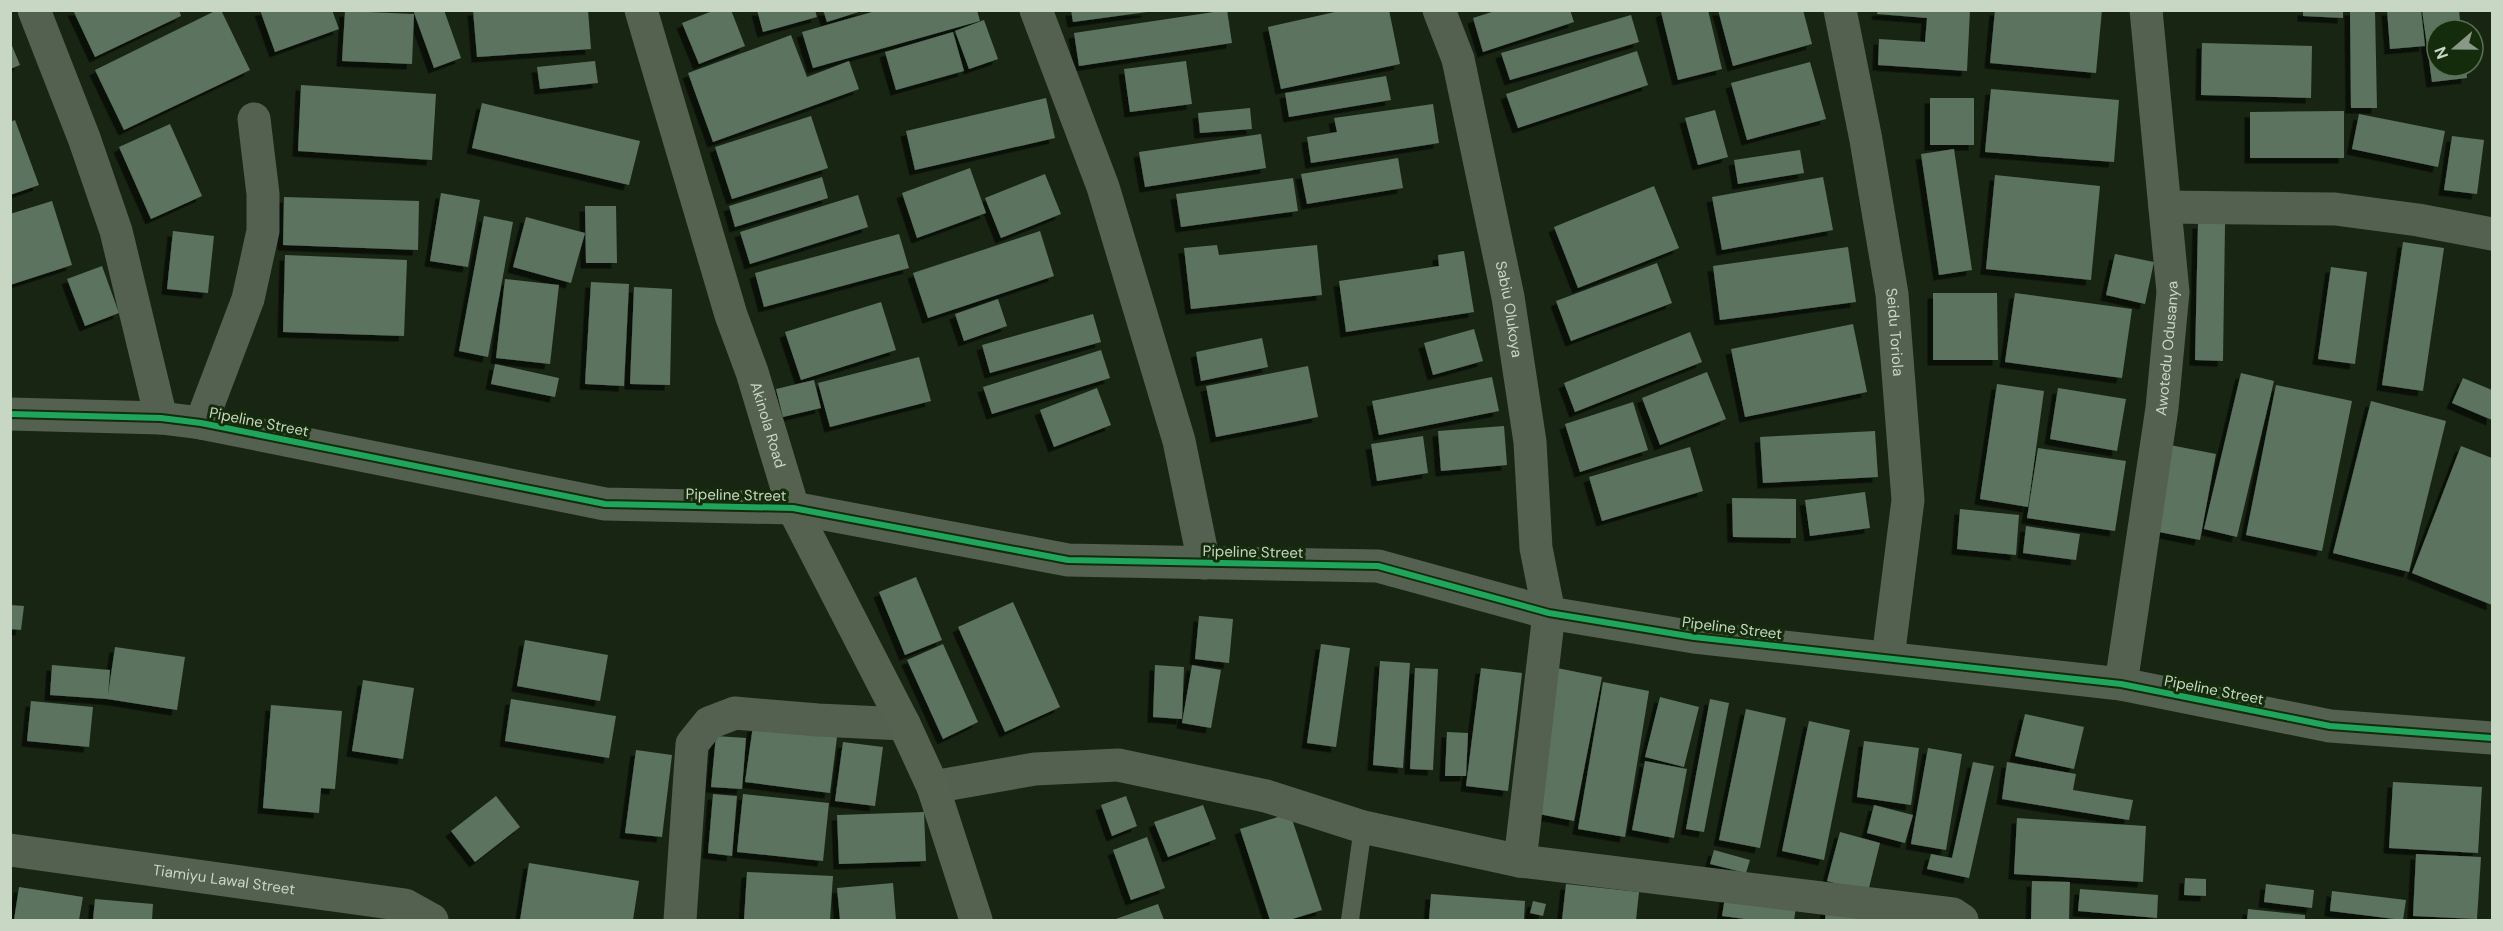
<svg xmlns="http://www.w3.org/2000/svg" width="2503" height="931" viewBox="0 0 2503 931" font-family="'DM Sans',sans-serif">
	<defs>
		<filter id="shadow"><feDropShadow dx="-5.5" dy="5.5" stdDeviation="0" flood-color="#0009"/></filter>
	</defs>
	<rect width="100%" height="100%" fill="#182513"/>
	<g fill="#5b7361" filter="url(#shadow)">
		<polygon points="73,10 179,10 181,16 95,57"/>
		<polygon points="217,10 221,10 250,70 124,130 95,70"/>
		<polygon points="260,10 332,10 339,29 275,52"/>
		<polygon points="413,10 444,10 461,58 434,68"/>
		<polygon points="473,10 588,10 591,49 477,57"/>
		<polygon points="715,10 731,10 745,46 699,64 682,23"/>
		<polygon points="757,10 815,10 817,17 763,32"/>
		<polygon points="823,10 862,10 862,11 827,22"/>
		<polygon points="879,10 977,10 980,21 813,68 802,32"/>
		<polygon points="1071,10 1147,10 1147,12 1073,22"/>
		<polygon points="1227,10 1232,43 1079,66 1074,33"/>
		<polygon points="1344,10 1389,10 1400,64 1281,89 1268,27"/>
		<polygon points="1498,10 1570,10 1574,22 1483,52 1473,18"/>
		<polygon points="1666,10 1708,10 1722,69 1678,80 1661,12"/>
		<polygon points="1718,10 1803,10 1812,44 1733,66"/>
		<polygon points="1878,10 1970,10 1967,71 1878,65 1879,39 1925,42 1927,18 1877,14"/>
		<polygon points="1995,10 2102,10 2096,73 1990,63"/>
		<polygon points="2303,10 2343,10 2343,18 2303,16"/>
		<polygon points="2350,10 2375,10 2377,108 2351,108"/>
		<polygon points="2387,10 2421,10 2425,46 2390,49"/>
		<polygon points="2422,10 2459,10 2461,30 2437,30 2437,66 2466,66 2467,78 2432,82"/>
		<polygon points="345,11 414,14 412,64 342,61"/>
		<polygon points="1631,15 1639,42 1510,80 1501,53"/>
		<polygon points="984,20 998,59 969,69 955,31"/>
		<polygon points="953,32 964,71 896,90 885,52"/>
		<polygon points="791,35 807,77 849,61 859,89 713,142 688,73"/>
		<polygon points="10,41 20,65 10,69"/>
		<polygon points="2202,43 2312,46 2311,98 2201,95"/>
		<polygon points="1637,51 1648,85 1518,128 1506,94"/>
		<polygon points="595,61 598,83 540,89 537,67"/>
		<polygon points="1186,61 1192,104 1130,112 1124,69"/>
		<polygon points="1810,62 1826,119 1747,140 1731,83"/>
		<polygon points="1386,76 1391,100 1289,117 1285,93"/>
		<polygon points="301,85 436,94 432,160 298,151"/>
		<polygon points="1991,89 2119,100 2114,162 1985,152"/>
		<polygon points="1046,98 1055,138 915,170 906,131"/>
		<rect x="1930" y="98" width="44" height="47"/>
		<polygon points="482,103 640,141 629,185 472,148"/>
		<polygon points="1433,104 1439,143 1311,163 1307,137 1337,132 1334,118"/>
		<polygon points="1250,108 1252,129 1200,133 1198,113"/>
		<polygon points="1715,110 1728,157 1698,165 1685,118"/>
		<polygon points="2344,111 2344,158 2250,158 2250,112"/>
		<polygon points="2359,114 2445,131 2438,167 2352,149"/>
		<polygon points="811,116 828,168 732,199 715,147"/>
		<polygon points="15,120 39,185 10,195 10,122"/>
		<polygon points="170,124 202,196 151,219 119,147"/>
		<polygon points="1261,134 1266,168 1145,187 1139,152"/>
		<polygon points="2452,136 2484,140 2477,194 2444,190"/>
		<polygon points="1954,149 1972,270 1939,275 1921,154"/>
		<polygon points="1800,150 1804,173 1738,184 1734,160"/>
		<polygon points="1398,158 1403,188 1307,204 1301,174"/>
		<polygon points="970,168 986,213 917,238 902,193"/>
		<polygon points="1045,174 1061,214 1001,238 985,198"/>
		<polygon points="1995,175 2100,186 2091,280 1986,269"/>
		<polygon points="822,177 828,198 735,227 729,206"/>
		<polygon points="1823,177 1833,230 1722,250 1712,197"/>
		<polygon points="1293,178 1298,211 1181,227 1176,194"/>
		<polygon points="1654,186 1679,248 1578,288 1554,227"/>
		<polygon points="441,193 480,200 468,267 430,261"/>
		<polygon points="858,195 868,227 750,264 740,232"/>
		<polygon points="284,197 419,201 418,250 283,245"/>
		<polygon points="52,201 72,265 10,285 10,214"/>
		<polygon points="585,206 616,206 617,263 586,263"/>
		<polygon points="484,216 513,222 488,357 459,351"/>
		<polygon points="526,217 585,233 571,283 513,267"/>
		<polygon points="2198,223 2225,224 2223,361 2195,360"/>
		<polygon points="173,231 214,236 208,293 167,289"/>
		<polygon points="1040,231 1054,276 928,318 913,273"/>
		<polygon points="899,234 909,268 764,307 755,273"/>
		<polygon points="2403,242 2444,248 2423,391 2382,385"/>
		<polygon points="1217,245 1219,255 1317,245 1322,295 1191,309 1184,248"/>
		<polygon points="1848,247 1856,302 1720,320 1713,266"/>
		<polygon points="1464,251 1474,312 1346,332 1339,281 1439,266 1438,255"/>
		<polygon points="2115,254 2154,262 2145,304 2106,295"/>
		<polygon points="285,255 407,260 404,336 283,332"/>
		<polygon points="1657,263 1672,303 1571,341 1556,301"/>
		<polygon points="102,266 119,313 85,326 67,279"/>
		<polygon points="2331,267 2367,272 2355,364 2318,359"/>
		<polygon points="505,279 559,285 550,364 496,358"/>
		<polygon points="591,282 629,284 624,386 585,384"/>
		<polygon points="634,287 672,289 670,385 630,384"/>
		<polygon points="1933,293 1997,293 1998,360 1933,360"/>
		<polygon points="2015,293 2132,309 2122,378 2005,362"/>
		<polygon points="998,299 1007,326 964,341 955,314"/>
		<polygon points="881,302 896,350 801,380 785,332"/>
		<polygon points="1093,314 1101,342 990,373 982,345"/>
		<polygon points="1853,324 1867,392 1745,417 1731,349"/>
		<polygon points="1474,329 1483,361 1433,375 1424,343"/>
		<polygon points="1690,332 1702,362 1575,412 1564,383"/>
		<polygon points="1262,338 1268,367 1201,381 1196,352"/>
		<polygon points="1101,350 1110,378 992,414 983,387"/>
		<polygon points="919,357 931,401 830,427 818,383"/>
		<polygon points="495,364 559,378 555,397 491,384"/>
		<polygon points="1308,366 1318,417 1216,437 1206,386"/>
		<polygon points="1707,372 1726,419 1660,445 1642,398"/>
		<polygon points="2241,373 2274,381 2237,537 2204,529"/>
		<polygon points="1492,377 1499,411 1379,435 1372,401"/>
		<polygon points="2463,378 2492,390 2492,420 2452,403"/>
		<polygon points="814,380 821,408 783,417 776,389"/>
		<polygon points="1997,384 2044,391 2028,507 1980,499"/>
		<polygon points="2276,385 2352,401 2322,551 2246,535"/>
		<polygon points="1097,388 1111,425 1054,447 1040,410"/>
		<polygon points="2058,388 2126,399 2117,451 2050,439"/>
		<polygon points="2371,401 2446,421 2409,572 2333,553"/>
		<polygon points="1633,402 1648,450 1580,472 1565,424"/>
		<polygon points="1504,426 1507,465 1441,471 1438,431"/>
		<polygon points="1875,431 1878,477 1763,483 1760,437"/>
		<polygon points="1423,436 1428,473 1377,481 1371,444"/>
		<polygon points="2170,445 2216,454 2200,540 2154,531"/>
		<polygon points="2461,446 2492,458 2492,605 2412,573"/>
		<polygon points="1690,447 1703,491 1602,521 1589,477"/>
		<polygon points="2038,448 2126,461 2115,531 2027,518"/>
		<polygon points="1865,492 1870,528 1810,536 1805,500"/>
		<polygon points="1732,498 1796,499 1796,538 1733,537"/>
		<polygon points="1960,509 2019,515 2016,555 1957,549"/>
		<polygon points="2026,526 2080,534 2076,560 2023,553"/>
		<polygon points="916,577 942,640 905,655 879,592"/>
		<polygon points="1013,602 1060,707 1005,732 958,627"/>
		<polygon points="10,605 24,606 21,630 10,629"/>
		<polygon points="1199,616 1233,619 1229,663 1195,659"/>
		<polygon points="525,640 608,655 600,701 517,686"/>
		<polygon points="943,644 978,722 943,739 907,660"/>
		<polygon points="1321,644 1350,648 1336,747 1307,743"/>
		<polygon points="115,647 185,657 177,710 107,699 50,695 52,665 110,670 108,695"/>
		<polygon points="1380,661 1410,663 1403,768 1373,765"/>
		<polygon points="1155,665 1184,667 1182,719 1153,717"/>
		<polygon points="1192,665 1221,670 1211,728 1182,723"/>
		<polygon points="1415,668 1438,669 1433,770 1410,769"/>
		<polygon points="1481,668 1522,673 1508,791 1466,786"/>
		<polygon points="1557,668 1602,677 1574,821 1529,812"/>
		<polygon points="363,680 414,688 403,759 352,751"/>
		<polygon points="1603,682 1649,691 1625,837 1578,829"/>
		<polygon points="1660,697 1699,707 1684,767 1645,757"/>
		<polygon points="511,699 616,716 609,758 505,741"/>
		<polygon points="1710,699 1729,703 1704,832 1686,829"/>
		<polygon points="31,701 93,707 89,747 27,741"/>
		<polygon points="271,705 342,711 335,789 321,788 319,813 263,808"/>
		<polygon points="1746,709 1786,718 1760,848 1719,840"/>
		<polygon points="2025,714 2084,727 2074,769 2015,756"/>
		<polygon points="1809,721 1850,730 1824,860 1782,851"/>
		<polygon points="753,726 837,737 830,793 745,782"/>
		<polygon points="1447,732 1468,733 1466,776 1445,776"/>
		<polygon points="716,736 746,738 742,789 711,787"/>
		<polygon points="1864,741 1919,748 1911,805 1857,797"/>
		<polygon points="843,742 883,747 875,806 835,801"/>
		<polygon points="1928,748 1962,754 1946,850 1911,844"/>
		<polygon points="636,750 672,755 662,837 625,833"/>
		<polygon points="1645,761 1687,769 1674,838 1632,830"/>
		<polygon points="1973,762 1994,766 1969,878 1927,869 1931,854 1952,858"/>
		<polygon points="2007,762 2076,774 2073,790 2133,800 2129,820 2002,799"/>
		<polygon points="2393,782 2482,787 2478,853 2389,848"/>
		<polygon points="713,794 737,796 732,856 708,853"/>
		<polygon points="743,794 829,803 823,861 737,852"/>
		<polygon points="496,796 520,827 475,862 451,831"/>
		<polygon points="1126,796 1137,826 1112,836 1101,805"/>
		<polygon points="1203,805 1216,839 1168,857 1154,822"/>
		<polygon points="1874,805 1913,815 1905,843 1867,833"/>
		<polygon points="924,812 926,861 839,864 837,815"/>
		<polygon points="1290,813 1322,910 1289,920 1270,920 1240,829"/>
		<polygon points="2017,818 2146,826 2143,882 2014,874"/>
		<polygon points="1840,832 1880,843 1868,892 1827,881"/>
		<polygon points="1147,837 1165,888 1131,900 1113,850"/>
		<polygon points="1714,850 1750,860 1746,873 1710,864"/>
		<polygon points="2416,854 2481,857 2477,919 2413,916"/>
		<polygon points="529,863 639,881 633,920 520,920"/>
		<polygon points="747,872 833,876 830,920 744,920"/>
		<polygon points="2185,878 2206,879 2206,896 2184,895"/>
		<polygon points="2032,881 2070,882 2069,920 2031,920"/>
		<polygon points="893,883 896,920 840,920 837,888"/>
		<polygon points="1566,884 1639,892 1636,920 1562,920"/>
		<polygon points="2266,884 2314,890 2312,908 2264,902"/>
		<polygon points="19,887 83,897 79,920 14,920"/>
		<polygon points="2080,889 2158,895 2157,918 2078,911"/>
		<polygon points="1726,891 1797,901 1794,920 1753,920 1722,916"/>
		<polygon points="2332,891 2406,900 2403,920 2330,911"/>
		<polygon points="1431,894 1525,901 1524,920 1429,920"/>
		<polygon points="95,899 153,904 152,920 93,920"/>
		<polygon points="1533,901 1546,904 1543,916 1530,913"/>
		<polygon points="1158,904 1164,920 1113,920"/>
		<polygon points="1826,908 1935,920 1825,920"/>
		<polygon points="2248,909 2305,915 2305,920 2247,920"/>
	</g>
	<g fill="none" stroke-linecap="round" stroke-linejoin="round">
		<polyline stroke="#546050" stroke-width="18" points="1350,920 1363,827"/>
		<g stroke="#546050" stroke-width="33">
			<polyline points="34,10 84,138 116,231 161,418"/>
			<polyline points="1036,10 1103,187 1179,441 1204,563"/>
			<path id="s1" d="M1439,10L1458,59L1508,297L1530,442L1536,548L1549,613L1520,861"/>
			<path id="s2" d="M1840,10L1866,140L1892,294L1908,500L1888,658"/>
			<polyline points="2165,207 2335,209 2418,220 2492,234"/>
			<polyline points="10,414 161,418 201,423 605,504 793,508 1068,560 1378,566 1549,613 1694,637 2121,684 2330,726 2492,738"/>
			<polyline points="201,423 248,299 263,231 263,194 254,119"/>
			<path id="s3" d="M2121,684L2162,408L2173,292L2146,10"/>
			<polyline points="933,787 1035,769 1118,765 1266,796 1363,827 1520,861 1953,914 1962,920"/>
			<path id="s4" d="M10,850L405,905L432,920"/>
			<polyline points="680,920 692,744 709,723 735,713 818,720 904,724"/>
		</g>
		<path stroke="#54624f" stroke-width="33" id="s5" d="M641,10L731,315L752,372L793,508L904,724L933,787L976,920"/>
		<g stroke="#152c0c" stroke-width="10">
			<polyline id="cycleway" points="10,414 161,418 201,423 605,504 793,508 1068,560 1378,566 1549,613 1694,637 2121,684 2330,726 2492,738"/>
		</g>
		<use href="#cycleway" stroke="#20a55d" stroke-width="6"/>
	</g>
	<g text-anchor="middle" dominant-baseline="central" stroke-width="6" stroke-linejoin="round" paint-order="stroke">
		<g font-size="15" fill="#c8d7c4" stroke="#152c0c">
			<text stroke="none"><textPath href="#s1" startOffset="308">Sabiu Olukoya</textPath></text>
			<text stroke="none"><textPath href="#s2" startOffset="327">Seidu Toriola</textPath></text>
			<text stroke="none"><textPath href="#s3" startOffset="339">Awotedu Odusanya</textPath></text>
			<text transform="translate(259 422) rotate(11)">Pipeline Street</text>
			<text stroke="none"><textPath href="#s5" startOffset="434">Akinola Road</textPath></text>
			<text transform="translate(736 495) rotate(1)">Pipeline Street</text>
			<text transform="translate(1253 552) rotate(1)">Pipeline Street</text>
			<text transform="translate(1732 628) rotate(7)">Pipeline Street</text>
			<text transform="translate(2214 690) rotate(11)">Pipeline Street</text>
			<text stroke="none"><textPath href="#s4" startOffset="216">Tiamiyu Lawal Street</textPath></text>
		</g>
	</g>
	<rect width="2503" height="931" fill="none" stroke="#c8d7c4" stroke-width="24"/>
	<g transform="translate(2455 48) rotate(250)"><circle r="28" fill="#152c0c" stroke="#5d7056" stroke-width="1.5"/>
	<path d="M0-4.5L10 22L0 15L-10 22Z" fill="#8a9986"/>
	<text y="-9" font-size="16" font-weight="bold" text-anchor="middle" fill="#c8d7c4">N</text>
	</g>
</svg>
